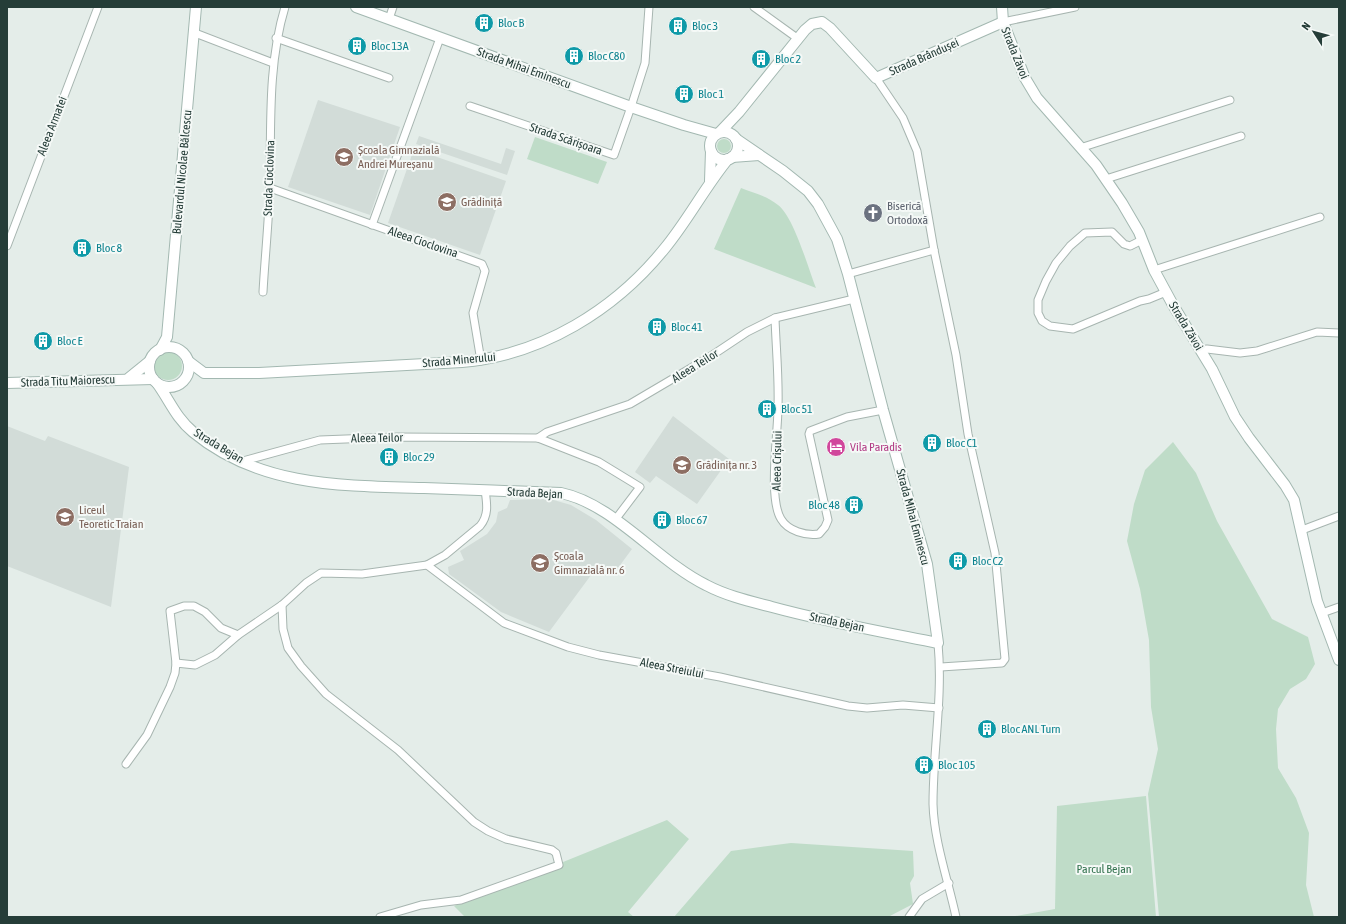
<svg xmlns="http://www.w3.org/2000/svg" width="1346" height="924" viewBox="0 0 1346 924" font-family="'Asap Condensed',sans-serif">
	<rect width="100%" height="100%" fill="#e4ede9"/>
	<g fill="#d2dcd8">
		<polygon points="318,100 400,127 370,215 288,187"/>
		<polygon points="419,136 501,164 506,148 515,151 507,175 416,144"/>
		<polygon points="414,149 506,181 480,255 388,223"/>
		<polygon points="673,416 729,459 697,504 656,476 650,483 635,472"/>
		<polygon points="7,426 45,441 48,436 129,467 111,607 7,566"/>
		<polygon points="550,499 571,505 596,520 632,549 612,576 597,567 549,632 501,612 449,574 448,567 464,560 460,551 487,534 496,522 498,512 507,508 510,500"/>
	</g>
	<g fill="#bfdcc8">
		<polygon points="535,137 607,162 598,184 527,159"/>
		<circle cx="724" cy="146" r="7"/>
		<path d="M741,188C754,193 767,196 778,205C794,217 808,268 816,288L714,249Z"/>
		<circle cx="168" cy="366" r="14"/>
		<polygon points="1173,442 1196,473 1217,521 1272,619 1308,637 1315,664 1306,679 1290,689 1278,709 1276,729 1278,768 1296,798 1309,833 1306,885 1314,917 1159,917 1148,794 1158,749 1151,707 1149,640 1140,589 1127,541 1134,504 1145,470"/>
		<polygon points="1146,796 1156,917 1010,917 1055,909 1057,806"/>
		<polygon points="667,820 689,839 628,912 634,917 465,917 454,906"/>
		<polygon points="791,843 913,851 914,876 910,883 913,904 888,917 674,917 731,851"/>
	</g>
	<g fill="none" stroke-linecap="round" stroke-linejoin="round">
		<g stroke="#a7b5b0" stroke-width="9">
			<g id="street">
				<polyline points="754,7 797,38"/>
				<polyline points="389,19 393,7"/>
				<polyline points="1003,22 1075,7"/>
				<polyline points="195,33 273,63"/>
				<polyline points="276,38 389,78"/>
				<polyline points="876,78 903,118 917,151 934,250 956,355 968,434 995,553 1005,659 1002,663 941,667"/>
				<polyline points="470,106 614,155 631,107 645,63 649,7"/>
				<polyline points="1080,148 1230,100"/>
				<polyline points="1106,179 1241,136"/>
				<polyline points="270,188 482,264 485,271 473,313 481,361"/>
				<polyline points="372,225 440,38"/>
				<polyline points="1142,240 1130,246 1124,244 1112,232 1085,233 1070,246 1056,263 1046,281 1038,300 1038,313 1042,321 1050,326 1073,329 1140,301 1149,299 1166,292"/>
				<polyline points="7,246 98,7"/>
				<polyline points="1154,270 1320,217"/>
				<polyline points="848,274 934,250"/>
				<path d="M263,292C265,256 269,219 270,182C271,124 268,63 285,7"/>
				<path d="M775,318C776,348 779,378 778,407C778,434 768,498 781,519C788,531 806,536 819,534L825,527L828,520L809,434L810,431L847,417L883,410"/>
				<polyline points="1200,350 1207,349 1240,353 1257,351 1317,332 1339,333"/>
				<polyline points="538,438 547,432 630,404 708,358 747,332 775,318 854,299"/>
				<polyline points="243,461 320,440 397,437 538,438 599,462 640,487 615,520"/>
				<path d="M485,490C487,504 489,515 480,526L445,555L427,565L504,623L568,647L599,655L720,677L848,706L867,708L903,705L939,708"/>
				<polyline points="1302,530 1339,516"/>
				<polyline points="282,605 283,629 288,648 301,666 326,694 398,750 474,822 488,831 506,839 552,850 556,853 559,865 461,900 421,905 380,917"/>
				<polyline points="1322,613 1339,607"/>
				<path d="M938,643C943,697 933,750 933,804C934,841 948,880 956,917"/>
				<polyline points="176,663 170,611 184,606 194,606 205,612 221,628 238,635"/>
				<polyline points="126,764 147,735 170,687 175,673 176,663 195,665 215,655 238,635 282,605 306,583 321,573 362,574 427,565"/>
				<polyline points="909,917 922,899 949,883"/>
			</g>
		</g>
		<g stroke="#a3b8b1" stroke-width="12">
			<g id="secondary">
				<polyline points="356,7 631,107 684,125 716,134"/>
				<polyline points="1002,7 1003,22 1025,78 1037,98 1096,165 1122,203 1139,232 1154,270 1173,305 1212,369 1235,417 1249,438 1285,485 1294,500 1317,601 1339,660"/>
				<polyline points="720,132 739,112 805,30 812,24 822,22 830,28 876,78 1003,22"/>
				<circle cx="724" cy="146" r="14"/>
				<polyline points="732,157 759,155"/>
				<polyline points="710,181 711,151"/>
				<circle cx="169" cy="367" r="20"/>
				<polyline points="160,350 167,337 196,7"/>
				<path d="M188,361L204,373H259L462,362C542,355 615,310 665,248C688,220 705,187 728,159"/>
				<polyline points="129,378 150,361"/>
				<polyline points="7,383 153,379"/>
				<path d="M157,383C170,401 176,418 193,432C259,487 343,486 424,488C470,490 515,491 561,493C614,504 657,561 706,585C727,596 749,601 772,607C827,622 883,632 938,643L927,564L883,410L848,274L837,239L818,204L808,191L783,171L736,139"/>
			</g>
		</g>
		<use href="#street" stroke="#fff" stroke-width="7"/>
		<use href="#secondary" stroke="#fff" stroke-width="10"/>
	</g>
	<defs>
		<g id="building-disc" transform="scale(1)"><circle r="9.5" fill="#0f9aa8" stroke="#f5f9f7"/><path d="M-4-6H4V6H1V3H-1V6H-4ZM-2.5-4.3h1.7v1.8h-1.7ZM.8-4.3h1.7v1.8H.8ZM-2.5-1h1.7V.8h-1.7ZM.8-1h1.7V.8H.8Z" fill="#fff"/></g>
		<g id="school-disc" transform="scale(1)"><circle r="9.5" fill="#8d6e63" stroke="#f5f9f7"/><path d="M0-5L7-2L0 1L-7-2ZM-4 1L0 2.5L4 1V4Q0 6-4 4Z" fill="#fff"/></g>
		<g id="church-disc" transform="scale(1)"><circle r="9.5" fill="#6b7280" stroke="#f5f9f7"/><path d="M-1.2-6h2.4v3.5h3.3v2.4h-3.3V6h-2.4V-.1h-3.3v-2.4h3.3Z" fill="#fff"/></g>
		<g id="hotel-disc" transform="scale(1)"><circle r="9.5" fill="#d1479c" stroke="#f5f9f7"/><path d="M-6-4.5h1.5V1H6V5H4.5V3h-9V5H-6ZM-4 0a1.8 1.8 0 1 1 3.6 0ZM.5 0V-2.5h3Q6-2.5 6 0Z" fill="#fff"/></g>
		<g id="university-disc" transform="scale(1)"><circle r="9.5" fill="#8d6e63" stroke="#f5f9f7"/><path d="M0-5L7-2L0 1L-7-2ZM-4 1L0 2.5L4 1V4Q0 6-4 4Z" fill="#fff"/></g>
	</defs>
	<g fill-rule="evenodd">
		<use href="#building-disc" x="484" y="23"/>
		<use href="#building-disc" x="678" y="26"/>
		<use href="#building-disc" x="357" y="46"/>
		<use href="#building-disc" x="574" y="56"/>
		<use href="#building-disc" x="761" y="59"/>
		<use href="#building-disc" x="684" y="94"/>
		<use href="#school-disc" x="344" y="157"/>
		<use href="#school-disc" x="447" y="202"/>
		<use href="#church-disc" x="873" y="213"/>
		<use href="#building-disc" x="82" y="248"/>
		<use href="#building-disc" x="657" y="327"/>
		<use href="#building-disc" x="43" y="341"/>
		<use href="#building-disc" x="767" y="409"/>
		<use href="#building-disc" x="932" y="443"/>
		<use href="#hotel-disc" x="836" y="447"/>
		<use href="#building-disc" x="389" y="457"/>
		<use href="#school-disc" x="682" y="465"/>
		<use href="#building-disc" x="854" y="505"/>
		<use href="#university-disc" x="65" y="517"/>
		<use href="#building-disc" x="662" y="520"/>
		<use href="#building-disc" x="958" y="561"/>
		<use href="#school-disc" x="540" y="563"/>
		<use href="#building-disc" x="987" y="729"/>
		<use href="#building-disc" x="924" y="765"/>
	</g>
	<g text-anchor="middle" dominant-baseline="central" stroke-width="4" stroke-linejoin="round" paint-order="stroke">
		<g font-size="12" fill="#0d838f" stroke="#f5f9f7" text-anchor="start">
			<text x="498" y="23">Bloc B</text>
			<text x="692" y="26">Bloc 3</text>
			<text x="371" y="46">Bloc 13A</text>
			<text x="588" y="56">Bloc C80</text>
			<text x="775" y="59">Bloc 2</text>
			<text x="698" y="94">Bloc 1</text>
			<text x="96" y="248">Bloc 8</text>
			<text x="671" y="327">Bloc 41</text>
			<text x="57" y="341">Bloc E</text>
			<text x="781" y="409">Bloc 51</text>
			<text x="946" y="443">Bloc C1</text>
			<text x="403" y="457">Bloc 29</text>
			<text x="840" y="505" text-anchor="end">Bloc 48</text>
			<text x="676" y="520">Bloc 67</text>
			<text x="972" y="561">Bloc C2</text>
			<text x="1001" y="729">Bloc ANL Turn</text>
			<text x="938" y="765">Bloc 105</text>
		</g>
		<g font-size="12" fill="#253d38" stroke="#f5f9f7">
			<text transform="translate(1015 53) rotate(68)">Strada Zăvoi</text>
			<text transform="translate(924 57) rotate(-24)">Strada Brândușei</text>
			<text transform="translate(524 68) rotate(20)">Strada Mihai Eminescu</text>
			<text transform="translate(52 126) rotate(-69)">Aleea Armatei</text>
			<text transform="translate(566 139) rotate(19)">Strada Scărișoara</text>
			<text transform="translate(182 172) rotate(-85)">Bulevardul Nicolae Bălcescu</text>
			<text transform="translate(269 178) rotate(-88)">Strada Cioclovina</text>
			<text transform="translate(423 242) rotate(19)">Aleea Cioclovina</text>
			<text transform="translate(1186 326) rotate(59)">Strada Zăvoi</text>
			<text transform="translate(459 360) rotate(-5)">Strada Minerului</text>
			<text transform="translate(695 366) rotate(-32)">Aleea Teilor</text>
			<text transform="translate(68 381) rotate(-2)">Strada Titu Maiorescu</text>
			<text transform="translate(377 438) rotate(-1)">Aleea Teilor</text>
			<text transform="translate(219 446) rotate(31)">Strada Bejan</text>
			<text transform="translate(777 461) rotate(-89)">Aleea Crișului</text>
			<text transform="translate(535 493) rotate(3)">Strada Bejan</text>
			<text transform="translate(913 517) rotate(75)">Strada Mihai Eminescu</text>
			<text transform="translate(837 622) rotate(12)">Strada Bejan</text>
			<text transform="translate(672 668) rotate(11)">Aleea Streiului</text>
		</g>
		<g font-size="12" fill="#785e54" stroke="#f5f9f7" text-anchor="start">
			<text x="358" y="150">Școala Gimnazială<tspan x="358" dy="14">Andrei Mureșanu</tspan></text>
			<text x="461" y="202">Grădiniță</text>
			<text x="696" y="465">Grădinița nr. 3</text>
			<text x="79" y="510">Liceul<tspan x="79" dy="14">Teoretic Traian</tspan></text>
			<text x="554" y="556">Școala<tspan x="554" dy="14">Gimnazială nr. 6</tspan></text>
		</g>
		<g font-size="12" fill="#5b616d" stroke="#f5f9f7" text-anchor="start">
			<text x="887" y="206">Biserică<tspan x="887" dy="14">Ortodoxă</tspan></text>
		</g>
		<g font-size="12" fill="#b23c85" stroke="#f5f9f7" text-anchor="start">
			<text x="850" y="447">Vila Paradis</text>
		</g>
		<g font-size="12" fill="#31714d" stroke="#f5f9f7">
			<text x="1104" y="869">Parcul Bejan</text>
		</g>
	</g>
	<rect width="1346" height="924" fill="none" stroke="#253d38" stroke-width="16"/>
	<g transform="translate(1314 32) rotate(306)" stroke="#f5f9f7" stroke-width="3" paint-order="stroke">
	<path d="M0-3L7 15L0 10L-7 15Z" fill="#253d38"/>
	<text y="-6" font-size="11" font-weight="bold" text-anchor="middle" fill="#253d38">N</text>
	</g>
</svg>
